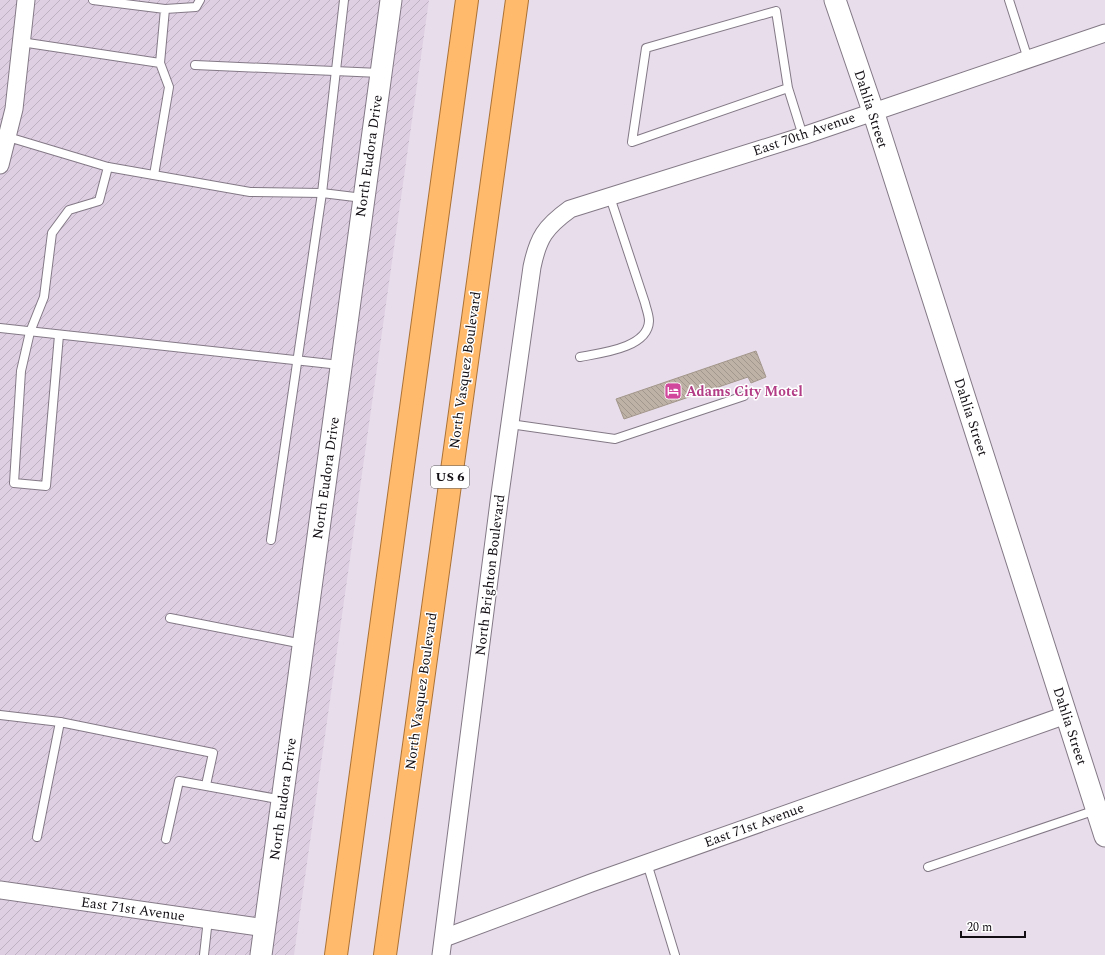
<svg xmlns="http://www.w3.org/2000/svg" width="1105" height="955" viewBox="0 0 1105 955" font-family="Spectral,serif">
	<defs>
		<pattern id="industrial-furrows" width="10" height="10" patternUnits="userSpaceOnUse"><rect width="10" height="10" fill="#dfcfe3"/><path d="M-1 1l2-2M0 10L10 0M9 11l2-2" fill="none" stroke="#beb1c2"/></pattern>
		<pattern id="building-back-hatch" width="6" height="6" patternUnits="userSpaceOnUse"><rect width="6" height="6" fill="#beb1a5"/><path d="M-1 5l2 2M0 0l6 6M5-1l2 2" fill="none" stroke="#a2978d"/></pattern>
	</defs>
	<rect width="100%" height="100%" fill="#e8deeb"/>
	<polygon fill="url(#industrial-furrows)" points="0,0 429,0 294,955 0,955"/>
	<polygon fill="url(#building-back-hatch)" stroke="#a3978c" points="756,351 766,377 751,383 748,377 624,419 616,399"/>
	<g fill="none" stroke-linecap="round" stroke-linejoin="round">
		<g stroke="#837986" stroke-width="10">
			<g id="service">
				<polyline points="93,0 165,9 160,63"/>
				<polyline points="1009,0 1028,59"/>
				<polyline points="165,9 196,7 200,0"/>
				<polyline points="21,42 160,63 169,87 154,175"/>
				<polyline points="195,65 380,73"/>
				<polyline points="788,88 776,11 646,48 632,142 788,88 803,136"/>
				<polyline points="8,137 108,167 99,201 69,210 52,233 44,297 30,332 21,371 14,483 46,486 59,335"/>
				<polyline points="108,167 250,192 322,193 363,198"/>
				<polyline points="0,328 340,365"/>
				<path d="M580,357C601,353 648,348 649,321C649,315 646,308 645,303L610,197"/>
				<polyline points="510,424 615,439 744,396"/>
				<polyline points="271,540 322,193 344,0"/>
				<polyline points="170,618 303,644"/>
				<polyline points="0,715 60,722"/>
				<polyline points="37,837 60,722 213,753 206,785"/>
				<polyline points="166,839 179,781 283,800"/>
				<polyline points="647,863 675,955"/>
				<polyline points="928,867 1096,810"/>
				<polyline points="204,955 208,919"/>
			</g>
		</g>
		<g stroke="#837986" stroke-width="19">
			<g id="minor">
				<polyline points="0,165 14,109 26,0"/>
				<polyline points="0,890 265,928"/>
				<polyline points="444,938 591,883 1066,715"/>
				<path d="M441,955L500,494L532,267C538,238 545,227 570,209L803,136L1105,33"/>
			</g>
		</g>
		<g stroke="#837986" stroke-width="23">
			<g id="tertiary">
				<polyline points="835,0 873,111 1105,836"/>
				<polyline points="261,955 391,0"/>
			</g>
		</g>
		<g stroke="#ac7235" stroke-width="24">
			<g id="trunk">
				<polyline points="336,955 467,0"/>
				<polyline points="385,955 517,0"/>
			</g>
		</g>
		<use href="#service" stroke="#fff" stroke-width="8"/>
		<use href="#minor" stroke="#fff" stroke-width="17"/>
		<use href="#tertiary" stroke="#fff" stroke-width="21"/>
		<use href="#trunk" stroke="#ffba6c" stroke-width="22"/>
	</g>
	<defs>
		<g id="hotel-square" transform="scale(0.9)"><rect x="-9" y="-9" width="18" height="18" rx="4" fill="#d1479c" stroke="#fff"/><path d="M-6-4.5h1.5V1H6V5H4.5V3h-9V5H-6ZM-4 0a1.8 1.8 0 1 1 3.6 0ZM.5 0V-2.5h3Q6-2.5 6 0Z" fill="#fff"/></g>
	</defs>
	<g fill-rule="evenodd">
		<use href="#hotel-square" x="673" y="391"/>
	</g>
	<g text-anchor="middle" dominant-baseline="central" stroke-width="3" stroke-linejoin="round" paint-order="stroke">
		<rect fill="#fff" stroke="#585659" stroke-width="1" x="431" y="466" width="38" height="22" rx="3"/>
		<g font-size="13" font-weight="bold" fill="#110d12">
			<text x="450" y="477">US 6</text>
		</g>
		<g font-size="14" fill="#110d12" stroke="#fff">
			<text transform="translate(871 109) rotate(72)">Dahlia Street</text>
			<text transform="translate(804 134) rotate(-19)">East 70th Avenue</text>
			<text transform="translate(369 156) rotate(-82)">North Eudora Drive</text>
			<text transform="translate(465 370) rotate(-82)">North Vasquez Boulevard</text>
			<text transform="translate(971 417) rotate(72)">Dahlia Street</text>
			<text transform="translate(326 478) rotate(-82)">North Eudora Drive</text>
			<text transform="translate(490 575) rotate(-83)">North Brighton Boulevard</text>
			<text transform="translate(421 691) rotate(-82)">North Vasquez Boulevard</text>
			<text transform="translate(1070 726) rotate(72)">Dahlia Street</text>
			<text transform="translate(283 799) rotate(-82)">North Eudora Drive</text>
			<text transform="translate(754 825) rotate(-20)">East 71st Avenue</text>
			<text transform="translate(133 909) rotate(8)">East 71st Avenue</text>
		</g>
		<g font-size="14" font-weight="bold" fill="#b23c85" stroke="#fff" text-anchor="start">
			<text x="686" y="391">Adams City Motel</text>
		</g>
	</g>
	<path d="M961 931v6h64v-6" fill="none" stroke="#110d12" stroke-width="2"/>
	<text x="967" y="931" font-size="12" fill="#110d12" stroke="#ffffff" stroke-width="3" paint-order="stroke">20 m</text>
</svg>
